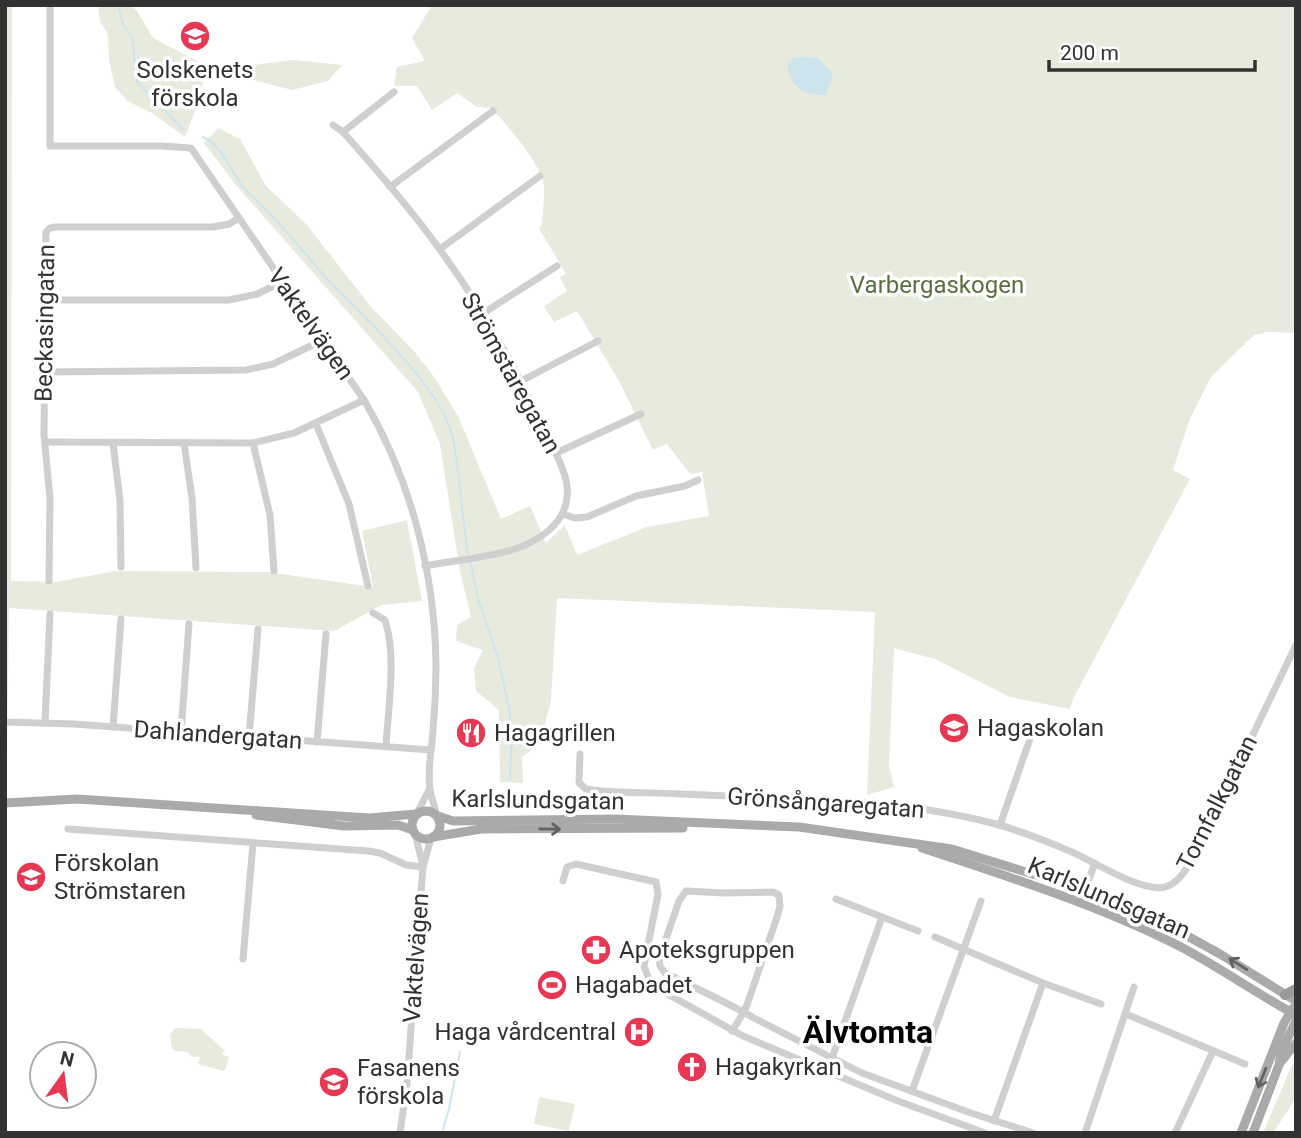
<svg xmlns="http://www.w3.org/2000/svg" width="1301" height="1138" viewBox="0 0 1301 1138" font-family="Roboto,sans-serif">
	<rect width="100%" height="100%" fill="#fff"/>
	<g fill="#e6ebde">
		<polygon points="5,5 12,5 11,581 56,582 116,571 267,572 373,587 362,531 407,520 422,601 382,605 334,631 9,608 7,766 5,766"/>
		<polygon points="98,5 130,5 137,11 153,38 207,66 197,105 185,137 152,113 127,101 115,87 109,60 108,35 100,21"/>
		<path d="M432,5H1296V333L1267,332L1254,335L1211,377L1189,421L1173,470L1190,479L1073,699L1070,709L1010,697L935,659L894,648L889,765L894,787L867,795L875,612L557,598L551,700L540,744L522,757L523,783L500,782L499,710L476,691L474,668L483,650L456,641L457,625L471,617L460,571L440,444L418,392L236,185L204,143L218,128L240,139L266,186L306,224L372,308L414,351L432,374L458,416L501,519L530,506L546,543L565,525L577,555L647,527L709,516L702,472L690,474L667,444L653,450L620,383L577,311L554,322L544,306L567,291L560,277L566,274L539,228L542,225C542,212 546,194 543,181C539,162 505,122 491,108L477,107L457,93L432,110L417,86H394L397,67L425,61L412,38Z"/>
		<polygon points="293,60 342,65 328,81 292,90 227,73 229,68"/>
		<polygon points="175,1028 201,1029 225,1051 221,1054 229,1057 225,1071 198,1064 200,1057 192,1057 188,1052 176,1051 172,1048 170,1035"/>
		<polygon points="1296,1063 1296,1098 1273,1133 1263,1133 1292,1065"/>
		<polygon points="539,1097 575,1104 569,1131 534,1124"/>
	</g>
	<path fill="#cde4ed" d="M804,57L818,58L833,74L826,95C804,96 790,87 787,64L793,58Z"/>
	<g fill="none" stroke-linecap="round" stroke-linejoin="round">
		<g stroke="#cde4ed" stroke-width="2">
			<polyline points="118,5 123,24 132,37 137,82 183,129"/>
			<path d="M203,137C227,148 231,178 250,194C276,217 298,246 322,273C361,316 430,375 450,428C455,440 455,452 457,465C462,494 462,526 469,555"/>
			<polyline points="470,560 478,599 498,658 509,707 512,732 510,779"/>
			<polyline points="442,1133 449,1109 460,1052"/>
		</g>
		<g stroke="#cfcfcf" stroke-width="7">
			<path d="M50,5V146H162L191,148L364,400C411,480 435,573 436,666C436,687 435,709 433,730C432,749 427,770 430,789C431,797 435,806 436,814"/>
			<path d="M333,125L343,132C376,169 409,207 438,247C479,303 514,364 543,426C551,443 561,461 566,480C569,492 567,506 561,516C535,558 468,557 425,566"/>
			<polyline points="343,132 394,92"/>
			<polyline points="390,187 493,111"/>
			<polyline points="440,249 540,176"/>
			<polyline points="45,300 229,300 257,294 282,282"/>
			<polyline points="482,314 557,266"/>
			<polyline points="45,372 246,370 273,364 323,340"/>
			<polyline points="521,381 598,341"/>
			<polyline points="316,424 349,504 368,586"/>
			<polyline points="45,442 253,443 294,433 364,400"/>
			<polyline points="113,443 120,501 121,567"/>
			<polyline points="184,443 192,498 196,568"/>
			<polyline points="253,443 270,515 274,571"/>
			<polyline points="556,453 641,414"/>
			<polyline points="562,514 575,518 587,517 636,496 685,486 698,480"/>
			<polyline points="49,581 50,498 44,435 46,232 50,228 55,227 213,227 229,224 239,218"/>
			<path d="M373,613L385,620C397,656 388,708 386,746"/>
			<polyline points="5,722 74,724 431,750"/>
			<polyline points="45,722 50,614"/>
			<polyline points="113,727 121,619"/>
			<polyline points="181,732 189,624"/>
			<polyline points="249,737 258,629"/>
			<polyline points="317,742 326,634"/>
			<path d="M580,754L579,783L586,789C616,794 650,792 681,794C785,799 891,797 992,823C1019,830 1046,841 1072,852C1093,861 1142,893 1165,887C1179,883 1186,869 1194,857L1296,645"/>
			<polyline points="417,813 429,790"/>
			<polyline points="1000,825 1032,733"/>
			<polyline points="68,829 368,851 380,853 406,865 423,867"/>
			<polyline points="415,834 422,862"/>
			<polyline points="563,881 567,867 576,864 656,882 658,894 644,966 650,982 655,987 743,1036 898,1101 985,1133"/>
			<polyline points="1083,895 1095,863"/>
			<polyline points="836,899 918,931"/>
			<polyline points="935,937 1043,983 1101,1004"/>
			<polyline points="243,959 253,843"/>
			<polyline points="1126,1014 1245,1064"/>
			<path d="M732,1031C738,1022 743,1014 747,1005L777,917L780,906L779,895L773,892L724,893L686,891L679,901L659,959L660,966L665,973C695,988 725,1001 754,1018L862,1073L971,1113L1033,1133"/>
			<polyline points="832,1058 882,917"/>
			<polyline points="912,1091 981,901"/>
			<polyline points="994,1121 1043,983"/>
			<polyline points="400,1133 407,1083 423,867 431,838"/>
			<polyline points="1085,1133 1134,987"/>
			<polyline points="1175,1133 1213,1051"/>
		</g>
		<g stroke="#aaa" stroke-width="9">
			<polyline points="5,803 77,799 369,818 416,814"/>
			<circle cx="426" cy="825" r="14"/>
			<polyline points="256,815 344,826 398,825 413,830"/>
			<polyline points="438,816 453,821 615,819 799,827 952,849 1055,881 1123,906 1180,932 1220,954 1296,1001"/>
			<polyline points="433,837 481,829 683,828"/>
			<path d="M922,848C1009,877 1099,905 1181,947C1221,968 1257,994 1296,1015"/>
			<polyline points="1280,1063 1296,1043"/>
			<polyline points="1241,1133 1284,1023 1293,1008"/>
			<polyline points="1253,1133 1279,1065 1281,1052 1296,1021"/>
		</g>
		<polyline stroke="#999" stroke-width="10" points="1285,995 1296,989"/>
	</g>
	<defs><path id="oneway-shaft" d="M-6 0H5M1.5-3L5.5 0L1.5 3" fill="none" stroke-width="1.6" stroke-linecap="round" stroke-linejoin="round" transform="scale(1.75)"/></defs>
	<g stroke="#626262">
		<use href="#oneway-shaft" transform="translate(550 829) rotate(1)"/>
		<use href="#oneway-shaft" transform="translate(1238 964) rotate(-148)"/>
		<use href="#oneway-shaft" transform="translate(1262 1078) rotate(112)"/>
	</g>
	<defs>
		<g id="school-disc" transform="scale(1.575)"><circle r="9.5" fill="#e63753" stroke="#fff"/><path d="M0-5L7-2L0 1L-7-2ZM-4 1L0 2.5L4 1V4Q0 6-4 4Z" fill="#fff"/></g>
		<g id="restaurant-disc" transform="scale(1.575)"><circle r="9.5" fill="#e63753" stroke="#fff"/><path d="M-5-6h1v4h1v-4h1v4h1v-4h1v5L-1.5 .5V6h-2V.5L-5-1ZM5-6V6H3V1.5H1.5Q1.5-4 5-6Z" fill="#fff"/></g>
		<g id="pharmacy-disc" transform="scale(1.575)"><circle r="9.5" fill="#e63753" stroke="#fff"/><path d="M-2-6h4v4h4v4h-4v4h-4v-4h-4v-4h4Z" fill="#fff"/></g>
		<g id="stadium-disc" transform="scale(1.575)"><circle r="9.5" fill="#e63753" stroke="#fff"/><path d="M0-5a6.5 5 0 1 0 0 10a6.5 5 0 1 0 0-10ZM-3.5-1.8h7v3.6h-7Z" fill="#fff"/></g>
		<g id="hospital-disc" transform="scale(1.575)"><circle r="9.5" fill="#e63753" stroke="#fff"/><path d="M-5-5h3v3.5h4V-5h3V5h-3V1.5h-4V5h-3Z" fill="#fff"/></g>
		<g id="church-disc" transform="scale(1.575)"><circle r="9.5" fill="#e63753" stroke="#fff"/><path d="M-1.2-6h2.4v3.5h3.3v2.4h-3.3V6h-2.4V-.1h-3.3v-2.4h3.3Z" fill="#fff"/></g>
	</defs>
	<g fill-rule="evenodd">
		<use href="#school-disc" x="195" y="36"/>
		<use href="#school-disc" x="954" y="728"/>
		<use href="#restaurant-disc" x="471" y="733"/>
		<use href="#school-disc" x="31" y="877"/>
		<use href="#pharmacy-disc" x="596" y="950"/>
		<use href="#stadium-disc" x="552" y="985"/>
		<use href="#hospital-disc" x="639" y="1032"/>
		<use href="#church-disc" x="692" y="1067"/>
		<use href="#school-disc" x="334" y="1082"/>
	</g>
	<g text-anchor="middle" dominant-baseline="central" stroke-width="7" stroke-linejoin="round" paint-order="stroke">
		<g font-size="24" fill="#323232" stroke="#fff" text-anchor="start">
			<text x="195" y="70" text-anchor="middle">Solskenets<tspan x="195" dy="28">förskola</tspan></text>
			<text x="977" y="728">Hagaskolan</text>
			<text x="494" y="733">Hagagrillen</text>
			<text x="54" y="863">Förskolan<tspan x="54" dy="28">Strömstaren</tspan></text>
			<text x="619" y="950">Apoteksgruppen</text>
			<text x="575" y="985">Hagabadet</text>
			<text x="616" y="1032" text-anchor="end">Haga vårdcentral</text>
			<text x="715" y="1067">Hagakyrkan</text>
			<text x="357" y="1068">Fasanens<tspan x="357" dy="28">förskola</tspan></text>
		</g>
		<g font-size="24" fill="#596f3e" stroke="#fff">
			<text x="937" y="285">Varbergaskogen</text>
		</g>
		<g font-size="24" fill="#323232" stroke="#fff">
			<text transform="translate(45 323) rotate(-89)">Beckasingatan</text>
			<text transform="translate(311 324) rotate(55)">Vaktelvägen</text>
			<text transform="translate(511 373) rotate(61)">Strömstaregatan</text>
			<text transform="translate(218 735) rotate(4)">Dahlandergatan</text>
			<text transform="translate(538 800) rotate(1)">Karlslundsgatan</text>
			<text transform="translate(826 803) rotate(4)">Grönsångaregatan</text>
			<text transform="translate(1217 803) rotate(-63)">Tornfalkgatan</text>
			<text transform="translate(1109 898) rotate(23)">Karlslundsgatan</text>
			<text transform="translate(416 958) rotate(-86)">Vaktelvägen</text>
		</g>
		<g font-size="32" font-weight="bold" fill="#000" stroke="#fff">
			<text x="868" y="1032">Älvtomta</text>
		</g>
	</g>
	<rect width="1301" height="1138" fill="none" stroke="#323232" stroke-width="14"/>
	<g transform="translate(63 1075) rotate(14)"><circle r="33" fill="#ffffff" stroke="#adadad" stroke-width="2"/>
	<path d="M0-5L12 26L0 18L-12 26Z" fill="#e63753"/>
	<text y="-10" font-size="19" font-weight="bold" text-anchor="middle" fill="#323232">N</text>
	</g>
	<path d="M1049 60v10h206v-10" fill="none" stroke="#323232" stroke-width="3.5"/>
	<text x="1060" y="60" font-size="21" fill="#323232" stroke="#ffffff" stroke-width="5" paint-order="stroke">200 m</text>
</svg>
